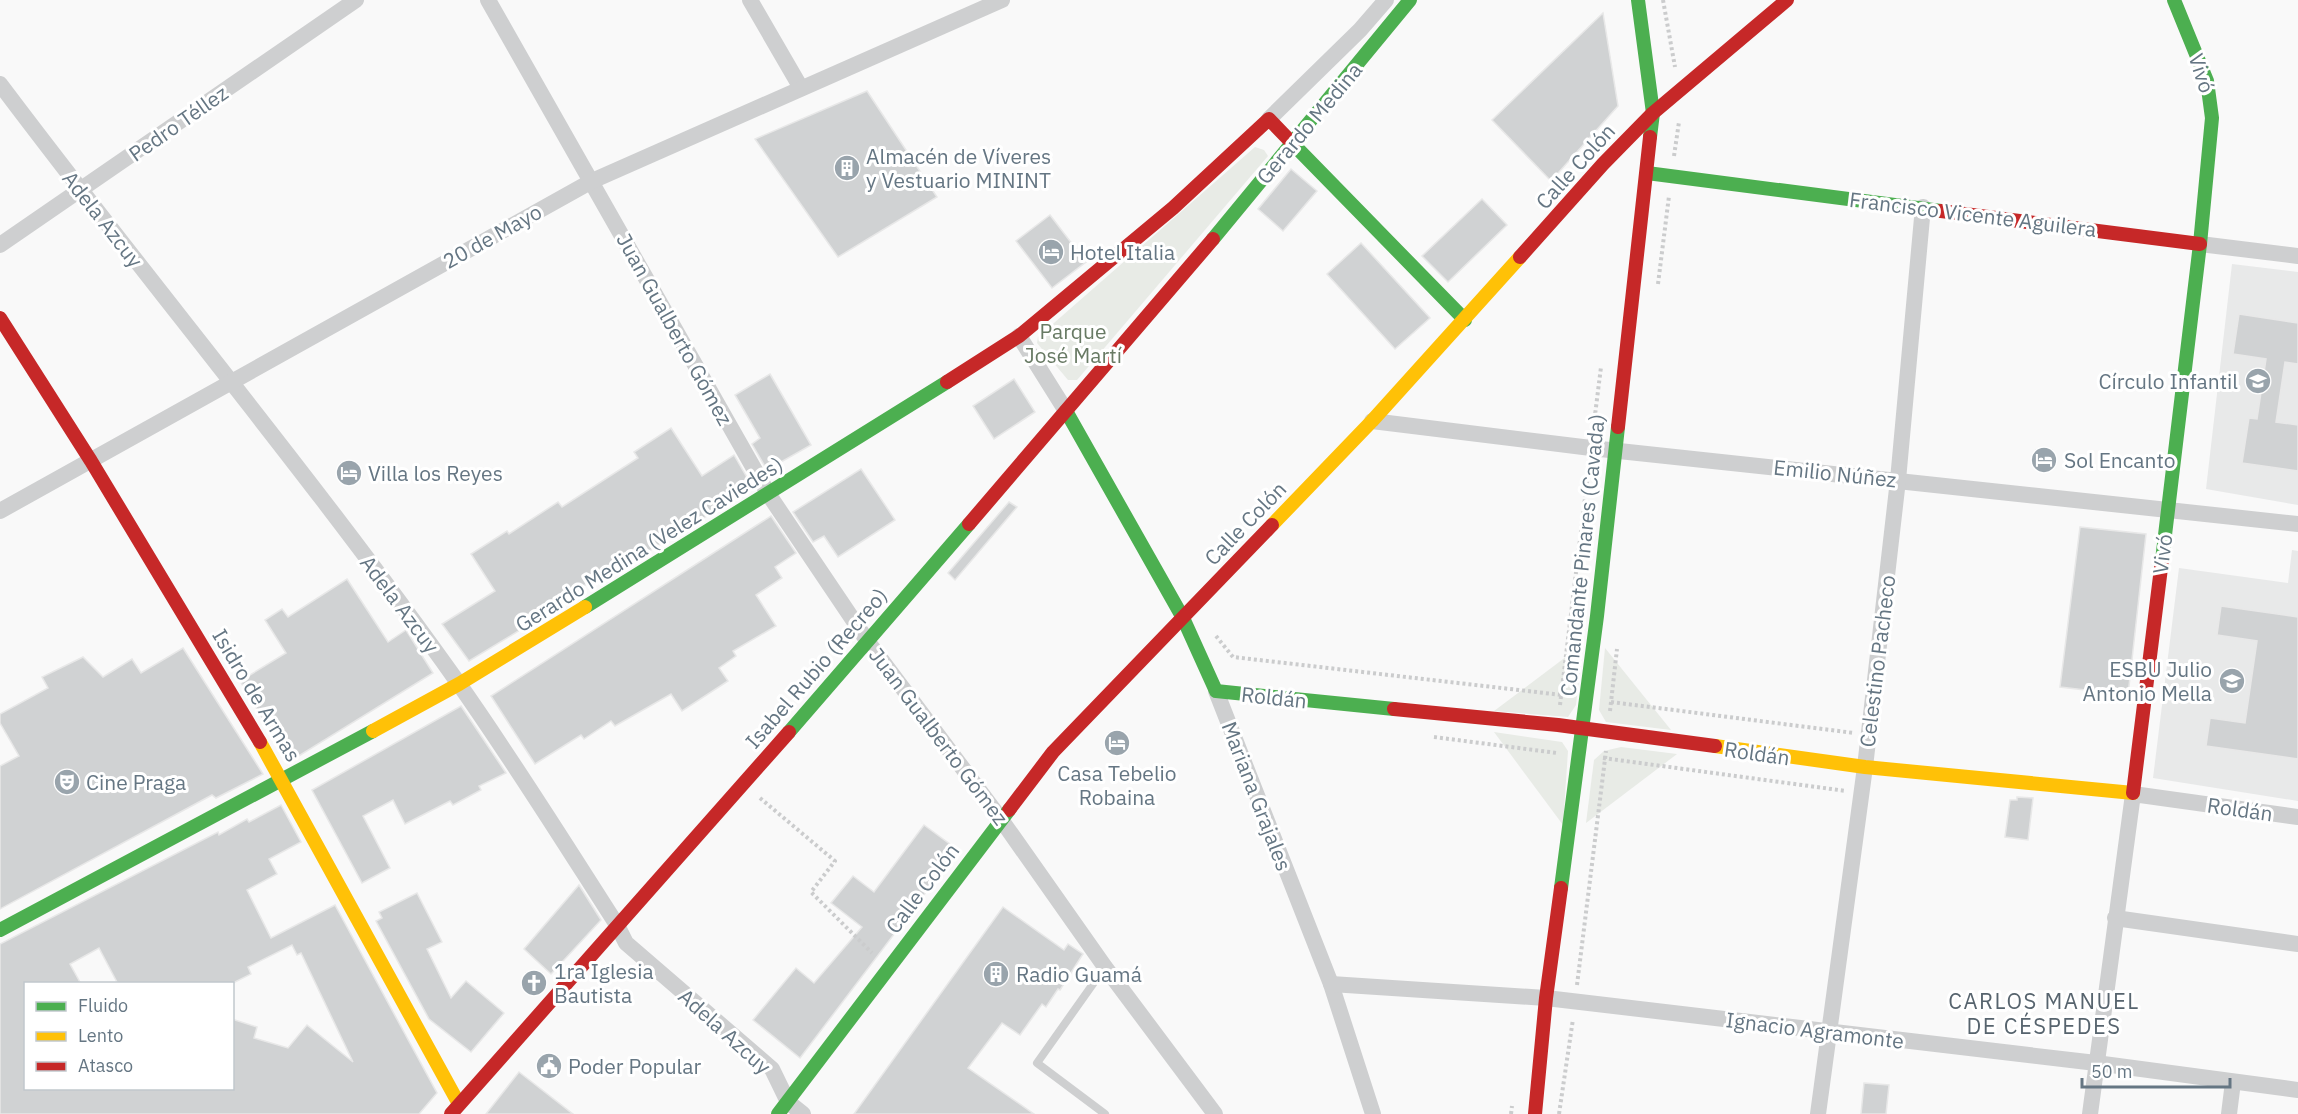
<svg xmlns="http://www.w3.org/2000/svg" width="2298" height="1114" viewBox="0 0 2298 1114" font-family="'IBM Plex Sans',sans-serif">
	<rect width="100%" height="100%" fill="#f9f9f9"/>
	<g fill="#e8e9e9">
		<polygon points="2232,264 2298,272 2298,505 2206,489"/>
		<polygon points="2292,550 2298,551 2298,801 2153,778 2179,568 2288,583"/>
	</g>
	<g fill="#e8ebe6">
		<polygon points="1255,147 1264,150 1268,156 1077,380 1068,380 1037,343 1038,337"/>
		<polygon points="1583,644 1576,705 1568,717 1494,711"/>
		<polygon points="1605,648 1671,730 1606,722 1599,710"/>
		<polygon points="1494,732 1562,742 1568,751 1563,825"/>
		<polygon points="1621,747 1677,754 1586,823 1594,760 1604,751"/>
	</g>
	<g fill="#d0d2d3" stroke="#e8e8e8" stroke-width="1.5" fill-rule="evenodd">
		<polygon points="1603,13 1618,106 1551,181 1492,120"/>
		<polygon points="867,91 937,197 838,257 755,139"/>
		<polygon points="1291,169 1317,191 1283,231 1258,209"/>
		<polygon points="1482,199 1507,225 1448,282 1422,256"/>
		<polygon points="1050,215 1086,262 1052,288 1016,241"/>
		<polygon points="1361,243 1430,318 1395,349 1327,274"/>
		<polygon points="2239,314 2298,323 2298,364 2285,362 2276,422 2298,425 2298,471 2242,463 2249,418 2257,419 2266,359 2233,354"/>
		<polygon points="770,374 811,445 767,470 752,444 760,438 735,395"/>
		<polygon points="1014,379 1035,412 994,439 973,406"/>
		<polygon points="671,428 702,476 734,455 753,488 623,567 620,562 582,587 584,591 469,661 442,624 495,591 471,554 507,531 509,534 558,502 562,507 638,458 634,452"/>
		<polygon points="861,469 895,520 838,557 824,536 813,542 793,512"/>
		<polygon points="1009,502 1017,507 955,580 948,573"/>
		<polygon points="771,516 796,553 775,567 782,578 756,595 776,626 733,651 736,656 719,668 728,681 682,711 671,694 615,726 611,721 584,739 581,735 535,764 491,696"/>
		<polygon points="2080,527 2146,534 2128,695 2060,687"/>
		<polygon points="347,579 388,642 406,630 433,673 289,762 240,681 286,653 265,620 282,609 288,617"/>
		<polygon points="2221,606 2298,617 2298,759 2206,746 2210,718 2245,723 2257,641 2217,635"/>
		<polygon points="183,648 263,774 216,798 212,795 0,909 0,766 19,756 0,723 0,714 48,688 42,677 83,657 103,677 132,659 141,673"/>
		<polygon points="461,706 506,773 479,786 481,790 453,805 450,801 405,824 393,800 363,816 390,868 362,883 312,790"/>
		<polygon points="2017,797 2033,798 2028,840 2005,837 2010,800 2017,800"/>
		<path d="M281,805L301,842L269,859L277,874L247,890L271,938L335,905L437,1093L419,1114H0V944L218,832L219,835L247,819L249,822ZM292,945L297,955L301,953L353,1062L307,1025L288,1048L254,1038L257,1027L232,1019V1089H26V984H81L70,964L99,948L118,984H231L251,974L248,967Z"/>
		<polygon points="924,825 958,850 800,1058 753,1020 796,968 814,983 862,927 831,903 853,876 874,892"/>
		<polygon points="579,885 601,920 551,974 524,949"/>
		<polygon points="417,893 442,942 427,949 451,998 466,981 504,1013 471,1052 429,1019 376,921 382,918 379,912"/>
		<polygon points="1003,907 1064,950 1068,944 1083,954 1060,990 1058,989 1046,1007 1042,1004 1020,1035 1002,1023 968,1068 1034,1114 854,1114"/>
		<polygon points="519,1072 573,1114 486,1114"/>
		<polygon points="1864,1083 1889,1085 1886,1114 1861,1114"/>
	</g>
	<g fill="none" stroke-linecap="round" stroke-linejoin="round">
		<g stroke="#cbcccd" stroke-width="4" stroke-dasharray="3 3" stroke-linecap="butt">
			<polyline points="1663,0 1675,67"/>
			<polyline points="1674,156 1679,122"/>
			<polyline points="1658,284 1669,196"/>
			<polyline points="1593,431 1601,367"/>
			<polyline points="1216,636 1233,657 1562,695"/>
			<polyline points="1611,702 1854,733"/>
			<polyline points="1560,705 1589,465"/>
			<polyline points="1610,711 1617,649"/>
			<polyline points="1434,737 1557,753"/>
			<polyline points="1603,758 1846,791"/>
			<polyline points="760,798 835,861 811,892 872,953"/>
			<polyline points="1577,985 1606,751"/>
			<polyline points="1511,1114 1512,1106"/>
			<polyline points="1559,1114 1573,1019"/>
		</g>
		<polyline stroke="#cecfd0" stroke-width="8" points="1105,1114 1037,1063 1105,967"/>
		<g stroke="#cecfd0" stroke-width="16">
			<polyline points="488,0 769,495 868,642 1000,818 1105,967 1215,1114"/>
			<polyline points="750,0 801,88"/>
			<path d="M0,84C151,285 313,478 459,684C514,762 565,844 617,925L626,943L772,1069L788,1102L803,1114"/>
			<polyline points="1269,119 1360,30 1386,0"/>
			<polyline points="2200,244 2298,256"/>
			<polyline points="0,245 356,0"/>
			<polyline points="1019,336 1066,411"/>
			<polyline points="1372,421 1591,448 2298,524"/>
			<polyline points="0,511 592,181 1002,0"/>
			<polyline points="1216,691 1331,984 1373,1114"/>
			<polyline points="2115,918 2298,944"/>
			<polyline points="1331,984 1546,998 2096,1063 2298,1090"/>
			<polyline points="1818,1114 1865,767 1898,480 1923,207"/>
			<polyline points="2090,1114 2133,794 2298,817"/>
			<polyline points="2229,1114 2233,1082"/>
		</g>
		<g stroke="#4caf50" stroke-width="14">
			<polyline points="1638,0 1653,113 1650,137"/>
			<polyline points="1293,144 1465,320"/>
			<polyline points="1647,173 1941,211"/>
			<polyline points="1213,239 1410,0"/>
			<polyline points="1066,411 1183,618 1216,691 1394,709"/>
			<polyline points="2162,560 2200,244 2212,118 2207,81 2174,0"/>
			<polyline points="585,607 947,382"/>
			<polyline points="789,732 969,524"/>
			<polyline points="1561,888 1597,616 1618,427"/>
			<polyline points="0,930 373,731"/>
			<polyline points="778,1114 1009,810"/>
		</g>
		<g stroke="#ffc107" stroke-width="14">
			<polyline points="1272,525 1372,421 1520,257"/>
			<polyline points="373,731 459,684 585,607"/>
			<polyline points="260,742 459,1104"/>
			<polyline points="1715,746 1865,767 2133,793"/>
		</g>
		<g stroke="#c62828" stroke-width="14">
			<polyline points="1941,211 2200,244"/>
			<polyline points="1520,257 1603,164 1653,113 1787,0"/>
			<polyline points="0,318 91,461 260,742"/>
			<polyline points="947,382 1019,336 1173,208 1269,119 1293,144"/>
			<polyline points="1618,427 1650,137"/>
			<polyline points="969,524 1213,239"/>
			<polyline points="1394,709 1558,725 1715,746"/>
			<polyline points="2133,793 2162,560"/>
			<polyline points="1009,810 1053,752 1272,525"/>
			<polyline points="451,1114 789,732"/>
			<polyline points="1535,1114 1546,998 1561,888"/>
		</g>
	</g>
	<defs>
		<g id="building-disc" transform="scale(1.35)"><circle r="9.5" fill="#99a4ac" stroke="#fff"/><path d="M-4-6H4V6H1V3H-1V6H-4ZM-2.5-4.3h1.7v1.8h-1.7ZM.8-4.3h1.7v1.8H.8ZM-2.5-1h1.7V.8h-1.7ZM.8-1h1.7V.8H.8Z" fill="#fff"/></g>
		<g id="hotel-disc" transform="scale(1.35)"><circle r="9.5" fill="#99a4ac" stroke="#fff"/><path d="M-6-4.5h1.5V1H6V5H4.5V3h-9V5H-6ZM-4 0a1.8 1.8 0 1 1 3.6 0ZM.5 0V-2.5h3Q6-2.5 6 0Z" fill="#fff"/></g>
		<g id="school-disc" transform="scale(1.35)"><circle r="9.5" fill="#99a4ac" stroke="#fff"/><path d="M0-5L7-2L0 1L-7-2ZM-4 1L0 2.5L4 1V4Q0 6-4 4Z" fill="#fff"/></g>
		<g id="theatre-disc" transform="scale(1.35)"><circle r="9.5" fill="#99a4ac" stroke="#fff"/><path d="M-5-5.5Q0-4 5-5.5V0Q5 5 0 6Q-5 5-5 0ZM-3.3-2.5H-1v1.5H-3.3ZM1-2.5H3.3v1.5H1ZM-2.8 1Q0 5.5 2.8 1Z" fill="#fff"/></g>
		<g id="church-disc" transform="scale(1.35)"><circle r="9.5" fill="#99a4ac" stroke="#fff"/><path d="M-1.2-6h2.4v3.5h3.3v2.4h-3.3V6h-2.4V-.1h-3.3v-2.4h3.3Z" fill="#fff"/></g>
		<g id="civic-disc" transform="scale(1.35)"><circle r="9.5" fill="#99a4ac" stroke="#fff"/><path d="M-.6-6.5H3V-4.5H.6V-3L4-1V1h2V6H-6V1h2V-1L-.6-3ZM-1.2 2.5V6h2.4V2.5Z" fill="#fff"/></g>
	</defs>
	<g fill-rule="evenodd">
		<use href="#building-disc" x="847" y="168"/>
		<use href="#hotel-disc" x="1051" y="252"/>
		<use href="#school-disc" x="2258" y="381"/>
		<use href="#hotel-disc" x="2044" y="460"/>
		<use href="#hotel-disc" x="349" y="473"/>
		<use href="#school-disc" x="2232" y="681"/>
		<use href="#hotel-disc" x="1117" y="743"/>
		<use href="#theatre-disc" x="67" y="782"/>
		<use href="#building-disc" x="996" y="974"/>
		<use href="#church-disc" x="534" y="983"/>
		<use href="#civic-disc" x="549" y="1066"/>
	</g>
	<g text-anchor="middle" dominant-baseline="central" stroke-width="6" stroke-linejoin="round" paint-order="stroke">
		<g font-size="21" fill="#657683" stroke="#fff">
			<text transform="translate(2202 73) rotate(72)">Vivó</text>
			<text transform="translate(178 123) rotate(-35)">Pedro Téllez</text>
			<text transform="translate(1309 123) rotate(-50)">Gerardo Medina</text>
			<text transform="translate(1575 166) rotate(-48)">Calle Colón</text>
			<text transform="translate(1973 214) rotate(7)">Francisco Vicente Aguilera</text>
			<text transform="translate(103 219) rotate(52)">Adela Azcuy</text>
			<text transform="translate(492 236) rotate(-29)">20 de Mayo</text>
			<text transform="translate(675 329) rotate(61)">Juan Gualberto Gómez</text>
			<text transform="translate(1835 473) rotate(6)">Emilio Núñez</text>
			<text transform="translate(1245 523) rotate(-46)">Calle Colón</text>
			<text transform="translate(649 544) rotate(-32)">Gerardo Medina (Velez Caviedes)</text>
			<text transform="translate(2162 554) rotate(-83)">Vivó</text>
			<text transform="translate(1582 555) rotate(-84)">Comandante Pinares (Cavada)</text>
			<text transform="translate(400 604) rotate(53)">Adela Azcuy</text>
			<text transform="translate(1877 661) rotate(-83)">Celestino Pacheco</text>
			<text transform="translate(816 668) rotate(-49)">Isabel Rubio (Recreo)</text>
			<text transform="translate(257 695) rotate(59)">Isidro de Armas</text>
			<text transform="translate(1274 697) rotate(6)">Roldán</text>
			<text transform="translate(939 736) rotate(53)">Juan Gualberto Gómez</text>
			<text transform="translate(1757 753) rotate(8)">Roldán</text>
			<text transform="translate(1257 796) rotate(69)">Mariana Grajales</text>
			<text transform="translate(2240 809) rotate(8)">Roldán</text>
			<text transform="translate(922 888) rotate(-53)">Calle Colón</text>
			<text transform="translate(1815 1030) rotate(7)">Ignacio Agramonte</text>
			<text transform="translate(725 1031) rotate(42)">Adela Azcuy</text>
		</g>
		<g font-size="21" fill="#657683" stroke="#fff" text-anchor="start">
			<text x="866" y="156">Almacén de Víveres<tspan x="866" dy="24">y Vestuario MININT</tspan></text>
			<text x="1070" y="252">Hotel Italia</text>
			<text x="2238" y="381" text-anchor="end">Círculo Infantil</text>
			<text x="2064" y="460">Sol Encanto</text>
			<text x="368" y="473">Villa los Reyes</text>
			<text x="2212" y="669" text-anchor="end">ESBU Julio<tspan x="2212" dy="24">Antonio Mella</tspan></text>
			<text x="1117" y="773" text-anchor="middle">Casa Tebelio<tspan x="1117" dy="24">Robaina</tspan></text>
			<text x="86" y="782">Cine Praga</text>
			<text x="554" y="971">1ra Iglesia<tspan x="554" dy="24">Bautista</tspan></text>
			<text x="1016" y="974">Radio Guamá</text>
			<text x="568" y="1066">Poder Popular</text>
		</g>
		<g font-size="21" fill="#687a64" stroke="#fff">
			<text x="1073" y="331">Parque<tspan x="1073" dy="24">José Martí</tspan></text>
		</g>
		<g font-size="22" letter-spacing="1.5" fill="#57646e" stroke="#fff">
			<text x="2044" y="1000">CARLOS MANUEL<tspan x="2044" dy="25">DE CÉSPEDES</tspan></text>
		</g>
	</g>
	<rect x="24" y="982" width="210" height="108" fill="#ffffff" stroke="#c1c8cd" stroke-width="1.5"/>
	<rect x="36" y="1002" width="30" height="9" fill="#4caf50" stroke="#c1c8cd" stroke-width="1.5"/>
	<text x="78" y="1012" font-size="18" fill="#657683">Fluido</text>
	<rect x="36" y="1032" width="30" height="9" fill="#ffc107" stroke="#c1c8cd" stroke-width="1.5"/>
	<text x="78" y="1042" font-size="18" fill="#657683">Lento</text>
	<rect x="36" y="1062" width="30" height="9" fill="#c62828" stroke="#c1c8cd" stroke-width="1.5"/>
	<text x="78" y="1072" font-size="18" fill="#657683">Atasco</text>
	<path d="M2082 1078v9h148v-9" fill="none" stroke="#657683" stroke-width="3"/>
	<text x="2091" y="1078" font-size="18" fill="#657683" stroke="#ffffff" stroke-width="4.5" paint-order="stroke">50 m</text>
</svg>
